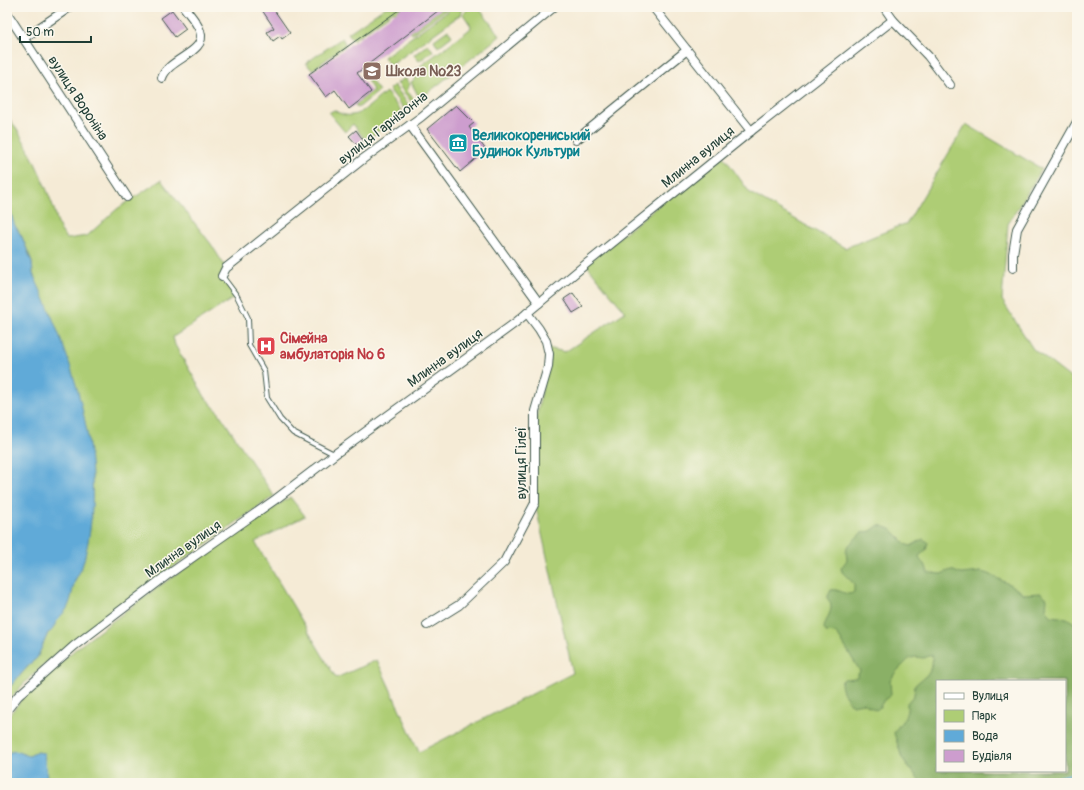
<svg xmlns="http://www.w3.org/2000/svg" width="1084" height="790" viewBox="0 0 1084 790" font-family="Pangolin,sans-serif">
	<rect width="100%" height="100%" fill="#fbf7ec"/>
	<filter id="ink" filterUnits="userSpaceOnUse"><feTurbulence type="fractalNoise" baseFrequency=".025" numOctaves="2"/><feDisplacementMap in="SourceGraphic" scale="8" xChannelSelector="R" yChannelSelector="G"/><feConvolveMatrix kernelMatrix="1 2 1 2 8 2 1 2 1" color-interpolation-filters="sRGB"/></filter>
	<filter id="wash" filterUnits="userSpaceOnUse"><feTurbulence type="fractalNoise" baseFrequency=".012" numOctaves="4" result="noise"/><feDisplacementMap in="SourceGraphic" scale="16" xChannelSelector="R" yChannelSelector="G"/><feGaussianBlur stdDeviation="0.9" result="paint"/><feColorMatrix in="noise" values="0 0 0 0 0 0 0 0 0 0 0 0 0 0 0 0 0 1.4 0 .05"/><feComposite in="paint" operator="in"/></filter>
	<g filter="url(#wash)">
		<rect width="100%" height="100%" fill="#f5ebd6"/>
		<g fill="#aecd75" stroke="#668554" fill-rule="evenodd">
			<polygon points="386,7 402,7 398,10 404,17 400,20 394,11 353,40 348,33"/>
			<polygon points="444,7 447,9 412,34 405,24 413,30"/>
			<polygon points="453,7 462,7 460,15 390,66 384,57"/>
			<polygon points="470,7 478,7 500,36 420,99 411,82 415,79 411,73 470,29 471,26 463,14"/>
			<polygon points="448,30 452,36 438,47 434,40"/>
			<polygon points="342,38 346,45 312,70 306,63"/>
			<polygon points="428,44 433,51 419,61 414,55"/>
			<polygon points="369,78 379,91 358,108 355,105 373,90 367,80"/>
			<polygon points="405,78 410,84 407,91 416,102 413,104 397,83"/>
			<polygon points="394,85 410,107 405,110 389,89"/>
			<path d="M386,92L402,112L366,141L353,124L345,132L329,113L334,110C355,125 369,105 386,92Z"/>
			<path d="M7,116C25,137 43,179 53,206C58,220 56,226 67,239L87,236L117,209L161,180L211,244L226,268L222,276L237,296L173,337L175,345L205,397L219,413L274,496C218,535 162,574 108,615C73,641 34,668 7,703V690L31,663L37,658L48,633L68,605L74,583L81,568L87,538L92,477L62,343L33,274L32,261L22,237L14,224L7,199Z"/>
			<path d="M966,124L1042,169L1008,224L1002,300L1033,349L1077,383V783H52L47,777L43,753L37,752L29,757L15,751L7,753V718L22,699L47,674L77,648L158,587L290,497L305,516L255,542L336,678L377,660L419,752L573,673L535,503L534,429L545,376L548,348L565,352L625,312L586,264L722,154L750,193L845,248L907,223ZM937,681H1065V771H937Z"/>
		</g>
		<path fill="#8ab066" stroke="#54764d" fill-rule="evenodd" d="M879,525L891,529L907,545L911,546L923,539L928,542L926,550L919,556L920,560L926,566L928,573L941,574L951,570L961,574L981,572L989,574L1009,584L1024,594L1041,593L1047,598L1046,609L1051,616L1067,618L1077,625V778L1069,782L1053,781L1050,783H923L920,781L902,758L894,733C899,723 909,718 907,703L914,695L915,685L929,673L933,659L931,654L924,658L915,657L909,659L895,673L890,681L891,695L884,700L879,708L876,710L863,703L852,705C846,698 841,691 841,682L844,679L856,678L860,671L839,637L835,633L826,632L824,629C825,617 837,609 827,598L831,590C840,588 847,598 854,592V584L842,572L841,568L847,560L846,552L847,547L861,533L871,531ZM937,681H1065V771H937Z"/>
		<g fill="#60aad8" stroke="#407486">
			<path d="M7,199L14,224L22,237L32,262L33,274C75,363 111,469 82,567C80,573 75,578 74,584C72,592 71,603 66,610C64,613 60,616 58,619C54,624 55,630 48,633L37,658L31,663L7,690Z"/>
			<polygon points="15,751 29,756 37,752 44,753 47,777 52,783 7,783 7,753"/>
		</g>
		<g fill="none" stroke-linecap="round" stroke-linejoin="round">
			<polyline stroke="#60aad8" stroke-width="3" points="1038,783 1077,773"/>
		</g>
		<g id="blocks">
			<g fill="#cd9dce">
				<polygon points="260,7 272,7 290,33 282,39 280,36 273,41 267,32 274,28"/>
				<polygon points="403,7 443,7 357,73 371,92 349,109 335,90 326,97 309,74"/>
				<polygon points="172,10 186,29 175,37 161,18"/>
				<polygon points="456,105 474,123 469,127 486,150 460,172 427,129"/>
				<polygon points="356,130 364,141 358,146 349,136"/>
				<polygon points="573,293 583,307 573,313 564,299"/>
			</g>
		</g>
	</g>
	<g filter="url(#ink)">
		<use href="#blocks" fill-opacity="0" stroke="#3f574c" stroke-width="1"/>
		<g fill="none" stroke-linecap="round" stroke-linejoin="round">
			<g stroke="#3f574c" stroke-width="6">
				<polyline id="lane" points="222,276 237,296 248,318 249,345 264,371 267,398 280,419 293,433 334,454"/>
			</g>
			<g stroke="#3f574c" stroke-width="10">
				<g id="street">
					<polyline points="653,7 751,131"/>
					<polyline points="884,7 893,20 928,56 950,85"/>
					<polyline points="7,13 127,197"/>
					<polyline points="24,38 70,7"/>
					<path d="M162,78C168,58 208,53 200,31C197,22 189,14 184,7"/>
					<polyline points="410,125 539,303"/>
					<polyline points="576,140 687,50"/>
					<polyline points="1013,268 1013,254 1017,229 1077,122"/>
					<polyline points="222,276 226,268 363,159 421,117 554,7"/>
					<polyline points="427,625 459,605 504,562 535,503 535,411 548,367 549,354 546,341 539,329 527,313"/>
					<polyline points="7,710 18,696 74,646 166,576 276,499 335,454 515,323 586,264 751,131 893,20"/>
				</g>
			</g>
			<use href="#lane" stroke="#fff" stroke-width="4"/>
			<use href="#street" stroke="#fff" stroke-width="8"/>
		</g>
	</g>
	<defs>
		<g id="school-square" transform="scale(1)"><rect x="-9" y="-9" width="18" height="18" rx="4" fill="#8d6e63" stroke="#fbf7ec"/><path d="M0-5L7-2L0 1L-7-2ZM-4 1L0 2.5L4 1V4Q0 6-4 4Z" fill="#fff"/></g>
		<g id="museum-square" transform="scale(1)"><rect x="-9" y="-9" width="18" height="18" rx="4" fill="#0f9aa8" stroke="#fbf7ec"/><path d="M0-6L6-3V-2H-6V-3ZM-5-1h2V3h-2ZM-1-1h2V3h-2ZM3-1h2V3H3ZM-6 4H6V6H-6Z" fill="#fff"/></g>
		<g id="hospital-square" transform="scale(1)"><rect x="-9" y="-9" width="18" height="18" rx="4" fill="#e0444e" stroke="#fbf7ec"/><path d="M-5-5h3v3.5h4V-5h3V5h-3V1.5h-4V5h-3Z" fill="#fff"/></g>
	</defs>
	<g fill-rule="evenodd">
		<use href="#school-square" x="372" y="71"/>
		<use href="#museum-square" x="458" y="143"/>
		<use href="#hospital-square" x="266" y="346"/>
	</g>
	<g text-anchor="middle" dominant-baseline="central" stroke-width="3" stroke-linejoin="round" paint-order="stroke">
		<g font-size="14" font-weight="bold" fill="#785e54" stroke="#fbf7ec" text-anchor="start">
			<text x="386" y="71">Школа №23</text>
		</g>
		<g font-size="14" fill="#1f3d34" stroke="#fbf7ec">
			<text transform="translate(78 98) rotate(57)">вулиця Вороніна</text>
			<text transform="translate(383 128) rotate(-38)">вулиця Гарнізонна</text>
			<text transform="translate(698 157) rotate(-39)">Млинна вулиця</text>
			<text transform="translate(445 358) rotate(-36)">Млинна вулиця</text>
			<text transform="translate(521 463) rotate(-90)">вулиця Гілеї</text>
			<text transform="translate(183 549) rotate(-35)">Млинна вулиця</text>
		</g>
		<g font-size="14" font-weight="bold" fill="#0d838f" stroke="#fbf7ec" text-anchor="start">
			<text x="472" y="135">Великокорениський<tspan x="472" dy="16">Будинок Культури</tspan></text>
		</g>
		<g font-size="14" font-weight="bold" fill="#be3a42" stroke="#fbf7ec" text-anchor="start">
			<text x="280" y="338">Сімейна<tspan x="280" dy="16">амбулаторія № 6</tspan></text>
		</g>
	</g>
	<rect width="1084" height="790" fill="none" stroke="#fbf7ec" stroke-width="24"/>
	<rect x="936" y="680" width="130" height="92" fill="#fbf7ec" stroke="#a3ada2"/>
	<rect x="944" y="693" width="20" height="6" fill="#ffffff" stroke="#a3ada2"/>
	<text x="972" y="700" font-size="12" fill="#1f3d34">Вулиця</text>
	<rect x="944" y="710" width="20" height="12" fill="#aecd75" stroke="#a3ada2"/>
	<text x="972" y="720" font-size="12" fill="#1f3d34">Парк</text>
	<rect x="944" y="730" width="20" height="12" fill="#60aad8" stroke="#a3ada2"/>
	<text x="972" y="740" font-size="12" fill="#1f3d34">Вода</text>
	<rect x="944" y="750" width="20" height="12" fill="#cd9dce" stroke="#a3ada2"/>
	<text x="972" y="760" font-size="12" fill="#1f3d34">Будівля</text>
	<path d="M20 36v6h71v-6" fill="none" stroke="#1f3d34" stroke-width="2"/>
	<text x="26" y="36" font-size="12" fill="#1f3d34" stroke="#fbf7ec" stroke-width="3" paint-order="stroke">50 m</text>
</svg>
